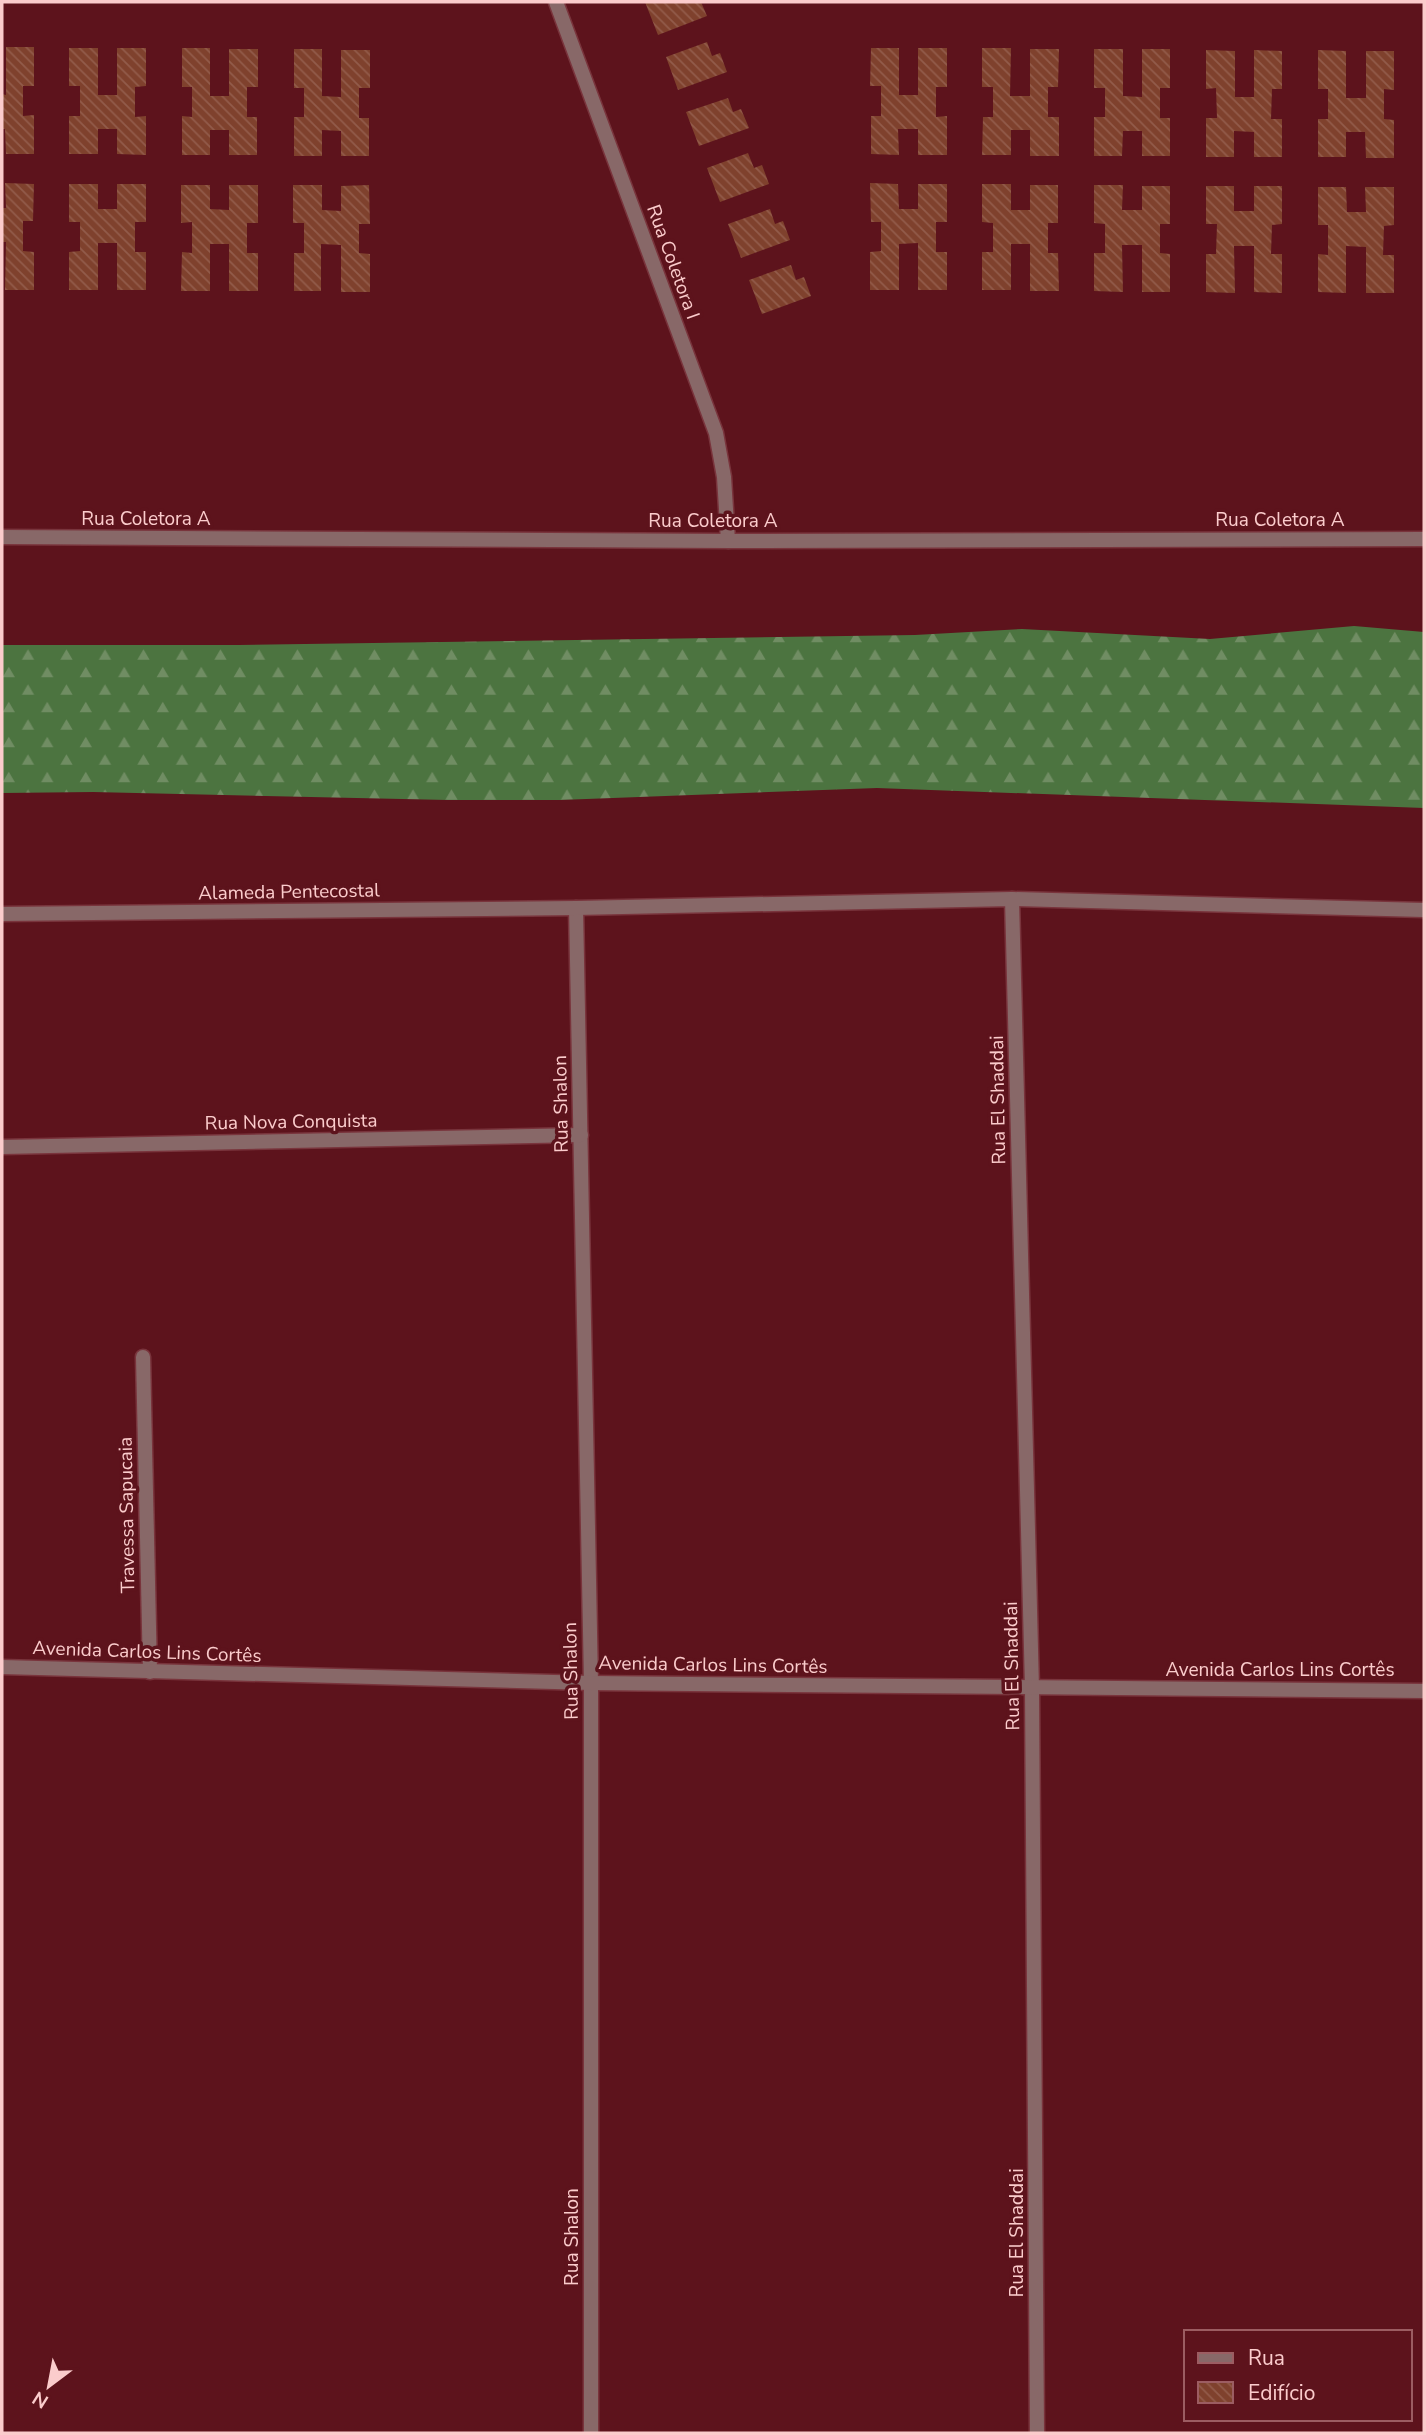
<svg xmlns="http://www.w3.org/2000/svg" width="1426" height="2435" viewBox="0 0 1426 2435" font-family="'Nunito Sans',sans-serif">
	<defs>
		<pattern id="forest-firs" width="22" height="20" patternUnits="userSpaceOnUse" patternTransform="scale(1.75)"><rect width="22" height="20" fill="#4c7440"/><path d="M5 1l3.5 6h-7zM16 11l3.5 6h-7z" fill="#708d63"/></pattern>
		<pattern id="building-back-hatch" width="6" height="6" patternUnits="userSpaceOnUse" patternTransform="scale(1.75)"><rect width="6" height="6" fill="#7f412d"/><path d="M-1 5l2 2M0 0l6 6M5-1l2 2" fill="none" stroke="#925b4a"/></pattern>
	</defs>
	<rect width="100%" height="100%" fill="#5d131c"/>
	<polygon fill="url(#forest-firs)" points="1354,626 1424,632 1424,808 877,788 560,800 448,800 93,792 2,793 2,645 239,645 915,635 1022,629 1210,639"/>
	<g fill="url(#building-back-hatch)">
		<polygon points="645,2 701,2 707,16 658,35"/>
		<polygon points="707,42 712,56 720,53 727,72 678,90 666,57"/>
		<polygon points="6,47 34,47 34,86 23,86 23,116 34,115 34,154 6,154 5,129 2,129 2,94 6,95"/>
		<polygon points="69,48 98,48 98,95 117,95 117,48 146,48 146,86 135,87 135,117 146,116 146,155 117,154 117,129 98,129 98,154 69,154 69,116 80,116 80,86 69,86"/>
		<polygon points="182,48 210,48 210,96 229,96 229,49 258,49 258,87 247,87 247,117 257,117 257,155 229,155 229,130 210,130 210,155 182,155 182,116 192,117 192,87 182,87"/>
		<polygon points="871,48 899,48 899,95 918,95 918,48 947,48 947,87 936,87 936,117 947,116 947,155 918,155 918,129 898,129 899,155 871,154 871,116 881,116 881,86 870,86"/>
		<polygon points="982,48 1011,48 1010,96 1030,96 1030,49 1059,49 1058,87 1048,87 1048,117 1059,117 1059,156 1030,156 1030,130 1011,130 1011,155 982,155 983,117 993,117 993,87 982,87"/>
		<polygon points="294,49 322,49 322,96 341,97 341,50 370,50 370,88 359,88 359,118 369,118 369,156 341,156 341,131 322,130 322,156 294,156 294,117 304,117 304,88 294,88"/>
		<polygon points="1094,49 1123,49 1123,96 1142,97 1142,49 1170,49 1170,88 1160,88 1160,118 1170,118 1170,156 1142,156 1142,131 1123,131 1122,156 1094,156 1094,117 1105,117 1105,88 1094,88"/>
		<polygon points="1206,50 1235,51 1235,97 1254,97 1254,50 1282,51 1282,89 1272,89 1271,119 1282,119 1282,157 1254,157 1254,132 1234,131 1234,157 1206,157 1206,118 1217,118 1216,88 1206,89"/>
		<polygon points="1318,50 1346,51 1346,98 1366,98 1366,51 1394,51 1394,90 1384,89 1384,119 1394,120 1394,158 1366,158 1365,132 1346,132 1346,157 1318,157 1318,119 1328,119 1328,89 1318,89"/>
		<polygon points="728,98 733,112 741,109 749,128 699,146 686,112"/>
		<polygon points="748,153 754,168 762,165 769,184 720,202 707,168"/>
		<polygon points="5,183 34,184 33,221 23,221 23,251 34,252 34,290 5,290 6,242 2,242 2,208 6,208"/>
		<polygon points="870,183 898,184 899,209 918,209 918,184 947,184 947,222 936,222 936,252 947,252 947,290 918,290 918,243 899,244 899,290 870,290 870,252 881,251 881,222 871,222"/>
		<polygon points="69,184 98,184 98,209 117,209 117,184 146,184 146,222 135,222 135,252 146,252 146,290 117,290 117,243 98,243 98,290 69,290 69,252 80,251 80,222 69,222"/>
		<polygon points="982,184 1011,184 1011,210 1030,210 1030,185 1058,185 1058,223 1048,223 1048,253 1058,253 1059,291 1030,291 1030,244 1011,244 1011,290 982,290 982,252 993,252 993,223 982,222"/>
		<polygon points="181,185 210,185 210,209 229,210 229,185 258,185 258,223 247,223 247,253 258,253 258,291 229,291 229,244 210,244 210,291 181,291 182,252 192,253 192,222 181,223"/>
		<polygon points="293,185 322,185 322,210 341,211 341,186 369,185 370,224 359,224 359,253 370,254 370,292 341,292 341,245 321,244 321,291 294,291 294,253 304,253 304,223 293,223"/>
		<polygon points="1094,185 1123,185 1122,210 1142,210 1142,186 1170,186 1170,224 1160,224 1160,253 1170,254 1170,292 1142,292 1142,245 1122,245 1123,292 1094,291 1094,253 1105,253 1105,224 1094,223"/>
		<polygon points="1206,186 1234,186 1234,211 1254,211 1254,186 1282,186 1282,224 1272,225 1271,254 1282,254 1282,293 1254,292 1254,246 1234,246 1235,293 1206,292 1206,254 1216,254 1217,224 1206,224"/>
		<polygon points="1318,187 1346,187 1347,212 1366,212 1365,187 1394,187 1394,225 1384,226 1383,255 1394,255 1394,293 1366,293 1366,247 1346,246 1346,293 1318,292 1318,254 1328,255 1328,225 1318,225"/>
		<polygon points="770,209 775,224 783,221 790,240 741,258 728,224"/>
		<polygon points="791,265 796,280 804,277 811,296 762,314 749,280"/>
	</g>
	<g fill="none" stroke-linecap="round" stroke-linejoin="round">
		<g stroke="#79343c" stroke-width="17">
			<g id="minor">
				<polyline points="556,2 716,433 724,477 728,541"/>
				<polyline points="2,537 728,541 1424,539"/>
				<polyline points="1012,899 1032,1688 1037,2433"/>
				<polyline points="576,908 591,1683 591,2433"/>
				<polyline points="2,914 576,908 1012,899 1424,910"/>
				<polyline points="2,1147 581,1135"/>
				<polyline points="143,1357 150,1672"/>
			</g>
		</g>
		<g stroke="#79343c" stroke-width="17">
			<polyline id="tertiary" points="2,1667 591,1683 1424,1691"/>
		</g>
		<use href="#minor" stroke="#886868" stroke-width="14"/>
		<use href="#tertiary" stroke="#886868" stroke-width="14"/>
	</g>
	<g text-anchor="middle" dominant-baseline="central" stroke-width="7" stroke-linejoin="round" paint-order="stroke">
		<g font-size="19" fill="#fbcccc" stroke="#5d131c">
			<text transform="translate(673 262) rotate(70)">Rua Coletora I</text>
			<text x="146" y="519">Rua Coletora A</text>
			<text x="1280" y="520">Rua Coletora A</text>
			<text x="713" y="521">Rua Coletora A</text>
			<text transform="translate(289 892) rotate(-1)">Alameda Pentecostal</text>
			<text transform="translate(998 1100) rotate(-91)">Rua El Shaddai</text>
			<text transform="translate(561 1104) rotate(-91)">Rua Shalon</text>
			<text transform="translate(291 1122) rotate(-1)">Rua Nova Conquista</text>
			<text transform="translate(127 1515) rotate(-91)">Travessa Sapucaia</text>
			<text transform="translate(147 1652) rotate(2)">Avenida Carlos Lins Cortês</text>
			<text transform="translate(713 1665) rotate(1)">Avenida Carlos Lins Cortês</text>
			<text transform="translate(1012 1666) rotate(-91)">Rua El Shaddai</text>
			<text x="1280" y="1670">Avenida Carlos Lins Cortês</text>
			<text transform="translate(571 1671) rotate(-91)">Rua Shalon</text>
			<text transform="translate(1017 2233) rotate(-90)">Rua El Shaddai</text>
			<text transform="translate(572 2237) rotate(-90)">Rua Shalon</text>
		</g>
	</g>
	<rect width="1426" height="2435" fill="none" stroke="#fbcccc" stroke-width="7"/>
	<rect x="1184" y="2330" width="228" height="91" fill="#5d131c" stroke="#9c5d62" stroke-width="2"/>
	<rect x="1198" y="2353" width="35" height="10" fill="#886868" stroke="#9c5d62" stroke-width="2"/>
	<text x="1248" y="2365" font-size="21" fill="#fbcccc">Rua</text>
	<rect x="1198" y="2382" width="35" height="21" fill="url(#building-back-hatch)" stroke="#9c5d62" stroke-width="2"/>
	<text x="1248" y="2400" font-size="21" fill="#fbcccc">Edifício</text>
	<g transform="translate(49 2386) rotate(212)" stroke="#5d131c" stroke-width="5" paint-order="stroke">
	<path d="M0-5L12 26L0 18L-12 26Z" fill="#fbcccc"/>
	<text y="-10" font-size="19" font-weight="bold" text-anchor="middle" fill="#fbcccc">N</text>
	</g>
</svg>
